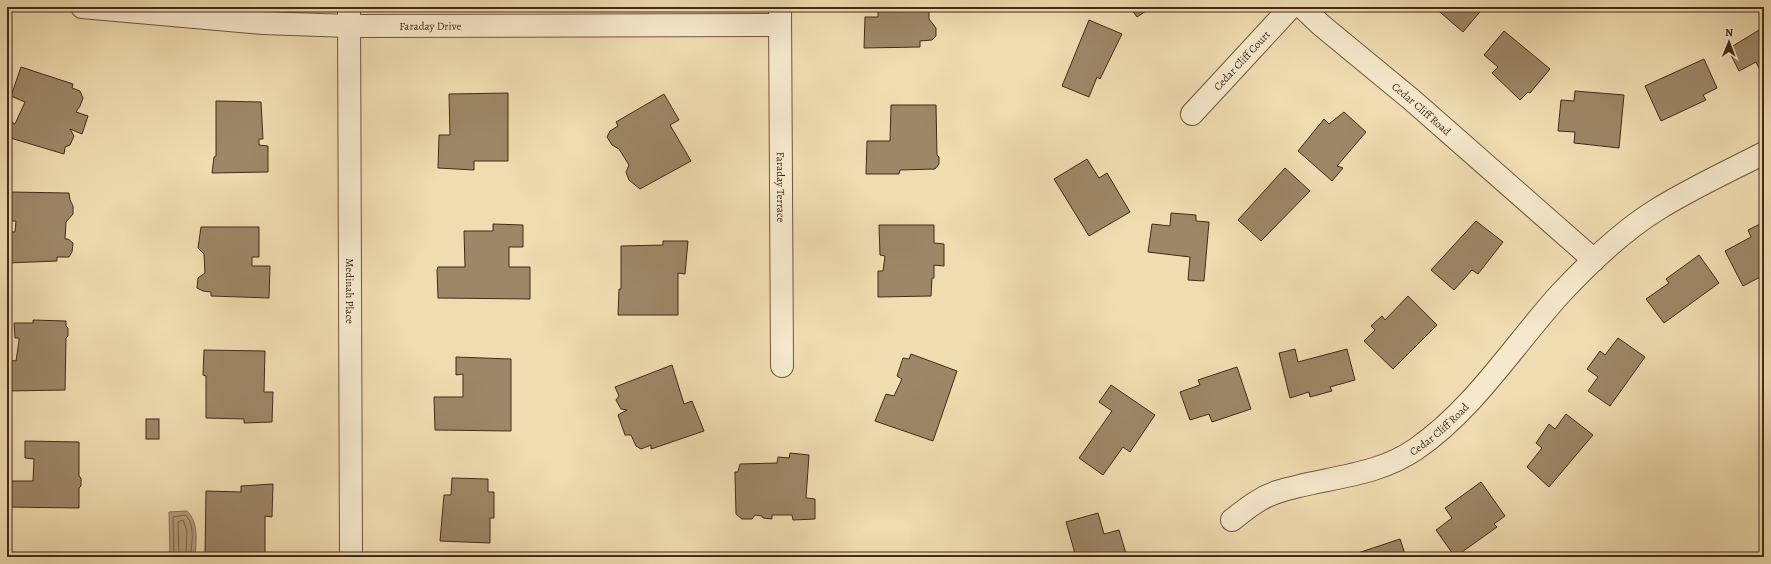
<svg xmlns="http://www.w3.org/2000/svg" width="1771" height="564" viewBox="0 0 1771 564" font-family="Alegreya,serif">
	<rect width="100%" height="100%" fill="#efdcb0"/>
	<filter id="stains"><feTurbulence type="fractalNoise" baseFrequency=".005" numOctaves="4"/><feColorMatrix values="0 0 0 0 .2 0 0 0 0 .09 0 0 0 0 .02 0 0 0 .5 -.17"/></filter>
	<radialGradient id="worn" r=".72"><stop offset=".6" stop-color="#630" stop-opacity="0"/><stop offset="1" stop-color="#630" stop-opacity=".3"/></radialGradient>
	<path fill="#b59f7c" stroke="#887054" d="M187,511C199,523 196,541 195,557H170L169,512Z"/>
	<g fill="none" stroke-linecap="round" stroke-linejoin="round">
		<g stroke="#7c644a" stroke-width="1">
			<path d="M174,557L173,517L185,515C196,523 191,545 191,557"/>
			<polyline points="179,557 178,522 183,520 187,531 186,557"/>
		</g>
	</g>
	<g fill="#9d8767" stroke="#442a18">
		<polygon points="878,7 929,7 929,19 936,28 936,36 932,40 920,41 920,47 864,48 865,17 878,17"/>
		<polygon points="1130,7 1152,7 1137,17"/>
		<polygon points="1434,7 1484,7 1463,32"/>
		<polygon points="1089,20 1122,34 1100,79 1097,77 1089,97 1062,86"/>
		<polygon points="1764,27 1764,71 1761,72 1756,62 1739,71 1728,49"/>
		<polygon points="1504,31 1550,69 1530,93 1528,92 1520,100 1492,73 1498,67 1484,55"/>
		<polygon points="1704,59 1717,88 1703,95 1706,100 1661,121 1645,86"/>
		<polygon points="21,67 73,84 72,88 80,91 83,98 80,106 76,112 88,116 82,134 70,129 74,136 70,145 65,147 64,154 7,137 9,120 15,124 25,102 11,96"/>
		<polygon points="1575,91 1624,95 1619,148 1574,143 1575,132 1558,131 1561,100 1574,101"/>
		<polygon points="508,93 508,161 474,161 474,170 438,168 439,135 450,135 449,94"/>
		<polygon points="664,94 679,120 670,125 691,161 640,189 629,180 626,172 629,165 619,149 612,145 607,137 610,131 618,126 616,122"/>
		<polygon points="216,101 261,102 263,139 259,139 259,145 268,146 268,172 212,173 214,157 216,156"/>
		<polygon points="891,105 936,105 937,155 939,157 939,164 935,169 900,170 899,174 866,174 867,141 890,141"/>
		<polygon points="1344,112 1366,132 1337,166 1343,168 1332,181 1298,151 1324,119 1329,124"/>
		<polygon points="1087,159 1099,178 1107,173 1130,212 1089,236 1054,179"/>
		<polygon points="1285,168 1310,191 1261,241 1238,220"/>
		<polygon points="10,192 69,193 70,200 73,206 73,214 66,222 65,239 68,239 73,243 72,252 69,257 57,257 57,261 7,263 7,232 15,232 16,221 9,221"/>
		<polygon points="1171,213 1196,215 1196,221 1209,222 1204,281 1188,280 1190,257 1148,252 1152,224 1170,226"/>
		<polygon points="1476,221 1503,242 1478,274 1472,270 1454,290 1431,270"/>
		<polygon points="1764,222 1764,275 1743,286 1725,251 1751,237 1748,230"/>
		<polygon points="493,224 523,225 523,247 509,247 509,267 530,267 530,299 438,298 437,270 438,267 465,267 464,231 493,231"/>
		<polygon points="879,225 934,225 934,243 944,244 944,266 934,265 934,278 932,278 931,296 878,297 878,271 883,271 885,256 880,255"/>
		<polygon points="201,227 259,227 259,257 252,257 252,266 270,266 269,298 211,296 211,292 203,291 197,288 198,278 205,273 204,254 198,248"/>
		<polygon points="663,241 688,241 685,274 678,273 678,315 618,315 619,289 621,289 621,246 663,245"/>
		<polygon points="1699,255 1719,283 1664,323 1646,299 1669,283 1666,279"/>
		<polygon points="1408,296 1437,325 1393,369 1364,341 1375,330 1371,326 1382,316 1385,320"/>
		<polygon points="33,320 66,321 66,326 68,328 68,336 66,338 65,390 7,391 7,360 16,361 19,341 19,338 15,338 14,323 33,323"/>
		<polygon points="1618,338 1645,357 1610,406 1588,391 1598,377 1587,369 1600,351 1605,355"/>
		<polygon points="1295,349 1298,362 1347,349 1355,380 1330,387 1332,391 1310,397 1309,392 1290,398 1279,353"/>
		<polygon points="204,350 265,351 264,392 273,392 272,422 244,423 244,419 206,418 206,376 203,375"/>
		<polygon points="911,354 957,371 933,441 875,421 886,394 894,396 902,379 897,376 903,358 909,359"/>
		<polygon points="456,357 511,359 511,431 435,430 434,397 463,397 463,374 456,375"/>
		<polygon points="672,365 684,404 692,401 704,431 651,449 651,445 641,449 636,446 631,435 625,435 618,415 627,410 621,409 616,400 619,396 615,387"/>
		<polygon points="1237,367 1251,409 1212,422 1209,414 1190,420 1180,392 1200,385 1198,380"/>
		<polygon points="1111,385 1155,415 1130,452 1123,447 1103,475 1079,458 1112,411 1099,402"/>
		<polygon points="1566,414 1593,435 1549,487 1527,467 1542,448 1536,443 1549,424 1555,429"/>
		<rect x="146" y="419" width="13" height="20"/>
		<polygon points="25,441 79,442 79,476 81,478 81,486 79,488 79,508 7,507 7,481 33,481 34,459 25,458"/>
		<polygon points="790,453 809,455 806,498 815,499 815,519 793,520 792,515 772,515 772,519 763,518 762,516 755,515 752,519 742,519 736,514 735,472 738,472 740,464 777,463 778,457 789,458"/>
		<polygon points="452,478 488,479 488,492 494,492 494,518 490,518 490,543 440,541 444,495 451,495"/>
		<polygon points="1481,482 1505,516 1494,524 1497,527 1455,557 1436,530 1452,518 1445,508"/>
		<polygon points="273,484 272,517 265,516 265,557 205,557 206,491 241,492 241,486"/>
		<polygon points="1098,513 1104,534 1119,530 1127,557 1076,557 1066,522"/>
		<polygon points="1400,539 1406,557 1346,557"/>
	</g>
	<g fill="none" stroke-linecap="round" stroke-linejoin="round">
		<g stroke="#6f563e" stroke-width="24">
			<g id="minor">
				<path id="s1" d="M82,7L263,23L349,26L780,25"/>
				<path id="s2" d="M349,7L351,557"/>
				<path id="s3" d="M780,7L782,366"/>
				<path id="s4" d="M1302,7L1321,25L1412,100L1594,260"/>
				<path id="s5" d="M1192,114L1291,7"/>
				<path id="s6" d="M1232,520C1246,509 1259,498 1277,492C1323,477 1374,478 1416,449C1474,409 1513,346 1560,294C1589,263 1622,231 1658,209C1692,188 1729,171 1764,153"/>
			</g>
		</g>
		<use href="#minor" stroke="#f5e8cc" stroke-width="22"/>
	</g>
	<g text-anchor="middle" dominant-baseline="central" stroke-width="3" stroke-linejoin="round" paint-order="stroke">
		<g font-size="11" fill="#442a18" stroke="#f5e8cc">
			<text stroke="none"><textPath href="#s1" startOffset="349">Faraday Drive</textPath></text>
			<text stroke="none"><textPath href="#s5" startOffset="73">Cedar Cliff Court</textPath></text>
			<text stroke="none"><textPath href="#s4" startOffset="157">Cedar Cliff Road</textPath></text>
			<text stroke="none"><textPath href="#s3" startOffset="180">Faraday Terrace</textPath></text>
			<text stroke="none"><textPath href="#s2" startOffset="284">Medinah Place</textPath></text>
			<text stroke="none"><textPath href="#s6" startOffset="230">Cedar Cliff Road</textPath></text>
		</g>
	</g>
	<rect width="1771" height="564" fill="none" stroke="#efdcb0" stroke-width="24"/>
	<rect x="8" y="8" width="1755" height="548" fill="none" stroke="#442a18" stroke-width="2"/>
	<rect x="12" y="12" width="1747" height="540" fill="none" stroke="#442a18"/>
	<g transform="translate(1729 42) rotate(1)" stroke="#f5e8cc" stroke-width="3" paint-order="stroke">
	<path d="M0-3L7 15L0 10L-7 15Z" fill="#442a18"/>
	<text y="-6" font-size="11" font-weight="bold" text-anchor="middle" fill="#442a18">N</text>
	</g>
	<rect width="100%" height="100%" filter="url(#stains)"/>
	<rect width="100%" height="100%" fill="url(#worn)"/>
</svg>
